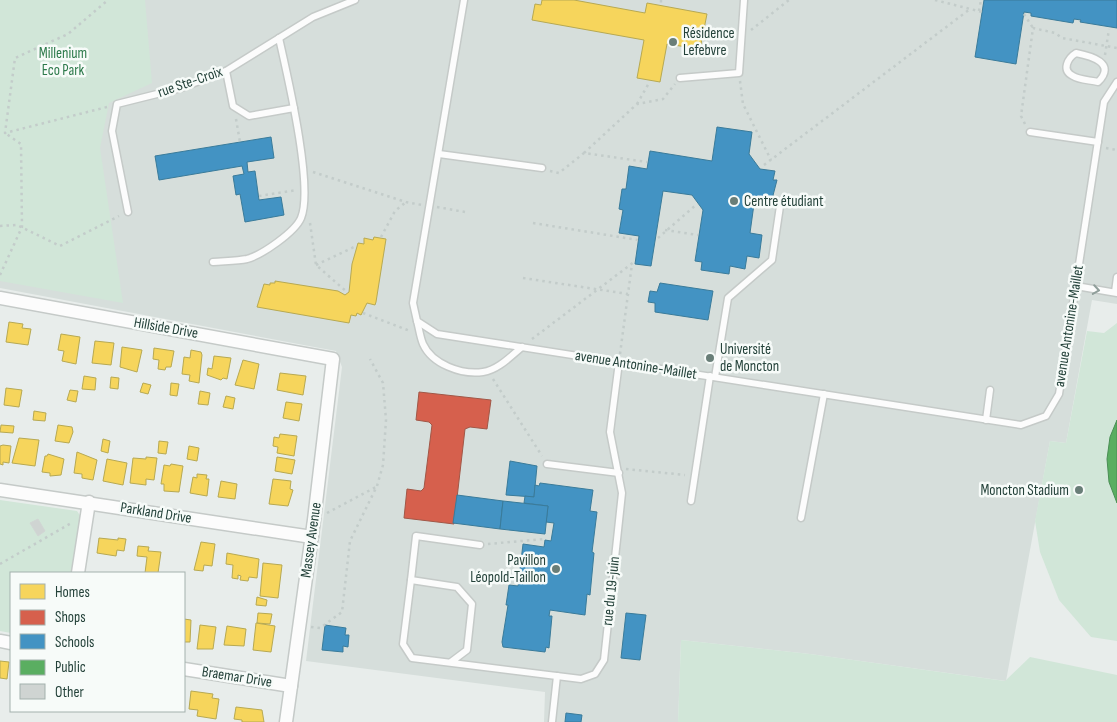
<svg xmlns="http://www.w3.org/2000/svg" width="1117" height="722" viewBox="0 0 1117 722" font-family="'Sofia Sans Condensed',sans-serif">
	<rect width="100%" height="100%" fill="#e8edeb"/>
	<polygon fill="#d6dedb" points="0,0 1117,0 1117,304 1092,300 1066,443 1050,441 1006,681 810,654 681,640 678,722 544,722 545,692 306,661 342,367 336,351 0,288"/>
	<g fill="#d1e6d8">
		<polygon points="0,0 145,0 152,83 109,103 100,148 123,303 0,281"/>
		<polygon points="1117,323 1117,641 1091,637 1059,600 1040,552 1035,521 1050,441 1066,443 1087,331 1104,333"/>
		<polygon points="0,500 77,511 81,517 73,573 11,573 11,633 0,631"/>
		<polygon points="681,640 810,654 1005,681 1030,657 1117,675 1117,722 678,722"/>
	</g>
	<g fill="#f6d55c" stroke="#b7a952">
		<polygon points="542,0 574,0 645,13 647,3 707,14 700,49 667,44 660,82 637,78 644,40 532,20 535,4 541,5"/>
		<polygon points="374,237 386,239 376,302 375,305 367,303 361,315 357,313 356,316 351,315 349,323 257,307 264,284 270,285 270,283 275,283 275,281 338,291 345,295 349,292 352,264 358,243 364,244 364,238 373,240"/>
		<polygon points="9,322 23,324 22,328 31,329 28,345 6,342"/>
		<polygon points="61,334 80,337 76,364 62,361 64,351 58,350"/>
		<polygon points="95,341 114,343 111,365 92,363"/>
		<polygon points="122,347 142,350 137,372 120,367"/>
		<polygon points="154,348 174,351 171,367 166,367 165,370 158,369 159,360 153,359"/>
		<polygon points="191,350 201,352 202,355 199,383 189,381 190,375 182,374 184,357 190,358"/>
		<polygon points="214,356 231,358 227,379 223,378 221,380 207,375 208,368 212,369"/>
		<polygon points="243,360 259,364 254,389 235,385"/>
		<polygon points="280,373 306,376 303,395 277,390"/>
		<polygon points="84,376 96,378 95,390 82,389"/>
		<polygon points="111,377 119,378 118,389 110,388"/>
		<polygon points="143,383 151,385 148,394 140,392"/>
		<polygon points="171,383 179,384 177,396 170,395"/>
		<polygon points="6,388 22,390 19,407 4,405"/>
		<polygon points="70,390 78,391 76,402 67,400"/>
		<polygon points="200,391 210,393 208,405 198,404"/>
		<polygon points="226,396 235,398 233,409 223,407"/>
		<polygon points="286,402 302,404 299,421 283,418"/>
		<polygon points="34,411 46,413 45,421 33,420"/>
		<polygon points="1,425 14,426 13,433 0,432"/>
		<polygon points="58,425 72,427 73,432 69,443 55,441"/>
		<polygon points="280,434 297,436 294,456 277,453 278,447 273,446 274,437 279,438"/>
		<polygon points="19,438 39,440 35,466 12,463"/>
		<polygon points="103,439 110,441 108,453 101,451"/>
		<polygon points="159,441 168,442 166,454 158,453"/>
		<polygon points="3,445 11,446 9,463 3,462 3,465 0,464 0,446"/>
		<polygon points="189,446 199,448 197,461 187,459"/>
		<polygon points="77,452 97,460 93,480 82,478 82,474 74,473"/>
		<polygon points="48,454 64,459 61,475 50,476 50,473 42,472 45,456 47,456"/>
		<polygon points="146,457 157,458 154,480 146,479 146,485 130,483 133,458 146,459"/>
		<polygon points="277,457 295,460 292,474 275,471"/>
		<polygon points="107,459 127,463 123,485 103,481"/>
		<polygon points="171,464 183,466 179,492 164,491 164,484 161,484 164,465 170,466"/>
		<polygon points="197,474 207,475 206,479 209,479 207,496 190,493 193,477 197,478"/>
		<polygon points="273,479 291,481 290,489 293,490 288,506 269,504"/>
		<polygon points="221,481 237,484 235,499 218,497"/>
		<polygon points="99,538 118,540 118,538 126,539 124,551 117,550 116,556 97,553"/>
		<polygon points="201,542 215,544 212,566 204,565 203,571 194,570"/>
		<polygon points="138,546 149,547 148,551 161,552 158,573 145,573 147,557 137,556"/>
		<polygon points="227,553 259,559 257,578 249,577 248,581 240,580 241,576 238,575 238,579 232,578 233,565 226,564"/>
		<polygon points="263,563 282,565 278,598 260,596"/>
		<polygon points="257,597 267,600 266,606 256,605"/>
		<polygon points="258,613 272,614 270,624 257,623"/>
		<polygon points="184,619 191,620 190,642 184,642"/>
		<polygon points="256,623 275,626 271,652 253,650"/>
		<polygon points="200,625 216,627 213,649 197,649"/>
		<polygon points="227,626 246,629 244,646 224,645"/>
		<polygon points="0,661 9,662 7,679 0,678"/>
		<polygon points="191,691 213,694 212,698 219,699 216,719 197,716 198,710 189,709"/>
		<polygon points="236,707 262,710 264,722 242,722 242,720 234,719"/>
	</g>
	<polygon fill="#d6604d" stroke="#a15747" points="419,392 491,400 487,429 470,427 465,429 454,524 404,518 407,489 421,491 424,488 432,425 429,422 416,420"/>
	<g fill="#4393c3" stroke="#3a7b9a">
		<polygon points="984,0 1117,0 1117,28 1080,22 1081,20 1074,19 1073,23 1031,16 1031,13 1024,12 1016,64 975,57"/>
		<polygon points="717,127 752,132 749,154 760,169 775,171 773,180 777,180 770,207 754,204 750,233 762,235 759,258 747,256 745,269 730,266 729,274 701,270 702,262 695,261 703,210 692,195 663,191 651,266 635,264 639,236 619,233 623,210 619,209 622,189 626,189 629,166 647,169 650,151 712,161"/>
		<polygon points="271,137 274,158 247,162 248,172 255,171 259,200 281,197 284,215 245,222 240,194 236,195 233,176 244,174 242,166 159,180 155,156"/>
		<polygon points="660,283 713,291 708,320 655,312 655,303 648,302 650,291 657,292"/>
		<polygon points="510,461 537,466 534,497 506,495"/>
		<polygon points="540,483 593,490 590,511 597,512 592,552 594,553 590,595 587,594 585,615 550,610 549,616 552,616 549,648 546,647 545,652 503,647 502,642 508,605 506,605 509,585 518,586 523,544 544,547 545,540 551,541 554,523 546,522 548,506 524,503 525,496 534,497 535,485 539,486"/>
		<polygon points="457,495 503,501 500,529 453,523"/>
		<polygon points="503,501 548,506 545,534 500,529"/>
		<polygon points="626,613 646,615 640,660 621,658"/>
		<polygon points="325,625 346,628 345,635 349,635 348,647 343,646 343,652 322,650"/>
		<polygon points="566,713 582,715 581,722 565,722"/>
	</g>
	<polygon fill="#5aae61" stroke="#4a8e55" points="1117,420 1117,503 1109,482 1107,459 1110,437"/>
	<polygon fill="#cfd4d2" stroke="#d1d6d4" points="38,519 45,531 38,536 30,523"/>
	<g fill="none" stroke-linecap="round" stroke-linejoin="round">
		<g stroke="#c5cac8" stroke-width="9">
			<g id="service">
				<polyline points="464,0 413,303 417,321 437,334 1021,425 1046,416 1059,394 1104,102 1117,82"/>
				<path d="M1076,53C1091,56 1117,63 1098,82C1090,80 1079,80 1073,76C1061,70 1068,58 1076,53Z"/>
				<polyline points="226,71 233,106 249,116 294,108"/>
				<polyline points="680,78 739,73 744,0"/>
				<polyline points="1030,132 1098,142"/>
				<polyline points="439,154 542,168"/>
				<polyline points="128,212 112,131 117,104 181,88 226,71 313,17 355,0"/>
				<path d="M213,262C224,261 237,261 247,259C262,255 295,232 301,218C314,187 287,74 279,38"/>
				<polyline points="1076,286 1117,293"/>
				<polyline points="1115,292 1117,277"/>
				<path d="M417,321C419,328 420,337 423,344C432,364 461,375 483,372C498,370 511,356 522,347"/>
				<polyline points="715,377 728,298 772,260 780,206"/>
				<polyline points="986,420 990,390"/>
				<polyline points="547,464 619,473"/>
				<polyline points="691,501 710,376"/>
				<polyline points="801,518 824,394"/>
				<polyline points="411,580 416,536 480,545"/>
				<polyline points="451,662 467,650 472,604 457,587 411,580 403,644 412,658 581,679 595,674 604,660 622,493 610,432 619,362"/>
				<polyline points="552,722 557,676"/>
			</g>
		</g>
		<g stroke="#c5cac8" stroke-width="15">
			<g id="minor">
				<polyline points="0,298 333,359 314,520 286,722"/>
				<polyline points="0,490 312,537"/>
				<polyline points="78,573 89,502"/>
				<polyline points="0,641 11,643"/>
				<polyline points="184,669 291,686"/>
			</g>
		</g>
		<g stroke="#c3ccca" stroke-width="2.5" stroke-dasharray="2.5 4" stroke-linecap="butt">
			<polyline points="661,0 661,3"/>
			<polyline points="935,0 982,12"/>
			<polyline points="979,11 981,0"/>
			<polyline points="1024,14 1033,28"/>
			<polyline points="751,30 789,0"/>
			<polyline points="1105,55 1109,29"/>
			<polyline points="740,81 743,104 771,160"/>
			<polyline points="637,104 649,83"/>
			<polyline points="107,107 5,133 15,58 68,34 108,0"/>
			<polyline points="236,119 240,142"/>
			<polyline points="1025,124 1021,116 1033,28 1055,33 1062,38 1117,48"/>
			<polyline points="1106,148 1117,150"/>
			<polyline points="584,153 637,104 663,99 675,84"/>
			<polyline points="764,165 970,9"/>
			<polyline points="550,171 559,173 584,153 647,162"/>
			<polyline points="313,172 406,202 422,205"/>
			<polyline points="259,196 297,190"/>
			<polyline points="437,207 465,212"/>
			<polyline points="310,223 316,265 347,292"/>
			<polyline points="533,223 638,240"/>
			<polyline points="0,226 17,225 60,246 119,216"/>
			<polyline points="665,230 698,235"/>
			<polyline points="381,237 395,211 406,202"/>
			<polyline points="658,238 697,204"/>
			<polyline points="316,265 354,247"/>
			<polyline points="0,275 22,227 21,144 5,133"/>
			<polyline points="523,278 628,294 632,264"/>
			<polyline points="363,313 410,331"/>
			<polyline points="532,339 634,262"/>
			<polyline points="620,354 628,294"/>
			<polyline points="493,379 542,456"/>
			<polyline points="626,469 685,475"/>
			<polyline points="327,513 376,487"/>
			<polyline points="488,544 544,539"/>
			<polyline points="0,564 73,522"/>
			<polyline points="311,627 320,628 342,612 350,541 377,486 383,465 386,420 383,383 370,359"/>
		</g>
		<use href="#service" stroke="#fcfcfc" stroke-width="6"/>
		<use href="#minor" stroke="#fcfcfc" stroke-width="12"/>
	</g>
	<defs><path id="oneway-chevron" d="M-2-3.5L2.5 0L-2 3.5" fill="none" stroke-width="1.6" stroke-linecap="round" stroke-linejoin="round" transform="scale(1.25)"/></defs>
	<use stroke="#909f9b" href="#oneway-chevron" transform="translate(1096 290) rotate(9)"/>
	<g fill="#697e78" stroke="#f7fbf9" stroke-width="2">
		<circle cx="673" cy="42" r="5"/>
		<circle cx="734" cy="201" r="5"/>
		<circle cx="710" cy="358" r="5"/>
		<circle cx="1079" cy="490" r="5"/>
		<circle cx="556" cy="569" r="5"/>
	</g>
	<g text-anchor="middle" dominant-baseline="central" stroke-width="5" stroke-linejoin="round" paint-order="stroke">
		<g font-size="15" fill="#24423a" stroke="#f7fbf9" text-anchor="start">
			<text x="683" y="33">Résidence<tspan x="683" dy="17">Lefebvre</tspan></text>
			<text x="744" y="201">Centre étudiant</text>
			<text x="720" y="349">Université<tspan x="720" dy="17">de Moncton</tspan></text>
			<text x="1069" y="490" text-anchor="end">Moncton Stadium</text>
			<text x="546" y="560" text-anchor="end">Pavillon<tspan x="546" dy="17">Léopold-Taillon</tspan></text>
		</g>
		<g font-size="15" fill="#2d7a4b" stroke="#f7fbf9">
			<text x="63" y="53">Millenium<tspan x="63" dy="17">Eco Park</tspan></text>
		</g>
		<g font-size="15" fill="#24423a" stroke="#f7fbf9">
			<text transform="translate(190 82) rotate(-19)">rue Ste-Croix</text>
			<text transform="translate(1069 326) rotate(-81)">avenue Antonine-Maillet</text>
			<text transform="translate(166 328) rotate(10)">Hillside Drive</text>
			<text transform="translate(636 365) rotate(9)">avenue Antonine-Maillet</text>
			<text transform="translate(156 513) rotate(9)">Parkland Drive</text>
			<text transform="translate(311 540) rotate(-82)">Massey Avenue</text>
			<text transform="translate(611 591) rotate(-84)">rue du 19-juin</text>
			<text transform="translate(237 677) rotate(9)">Braemar Drive</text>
		</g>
	</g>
	<rect x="10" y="572" width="175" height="140" fill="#f7fbf9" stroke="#a3b1ad"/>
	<rect x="20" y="584" width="25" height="15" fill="#f6d55c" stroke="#a3b1ad"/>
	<text x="55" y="597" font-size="15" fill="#24423a">Homes</text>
	<rect x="20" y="610" width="25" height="15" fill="#d6604d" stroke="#a3b1ad"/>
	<text x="55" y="622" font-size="15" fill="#24423a">Shops</text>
	<rect x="20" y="634" width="25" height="15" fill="#4393c3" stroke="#a3b1ad"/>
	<text x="55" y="647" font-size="15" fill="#24423a">Schools</text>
	<rect x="20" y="660" width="25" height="15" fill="#5aae61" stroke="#a3b1ad"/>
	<text x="55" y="672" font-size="15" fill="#24423a">Public</text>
	<rect x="20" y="684" width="25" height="15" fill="#cfd4d2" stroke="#a3b1ad"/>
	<text x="55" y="697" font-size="15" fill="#24423a">Other</text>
</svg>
